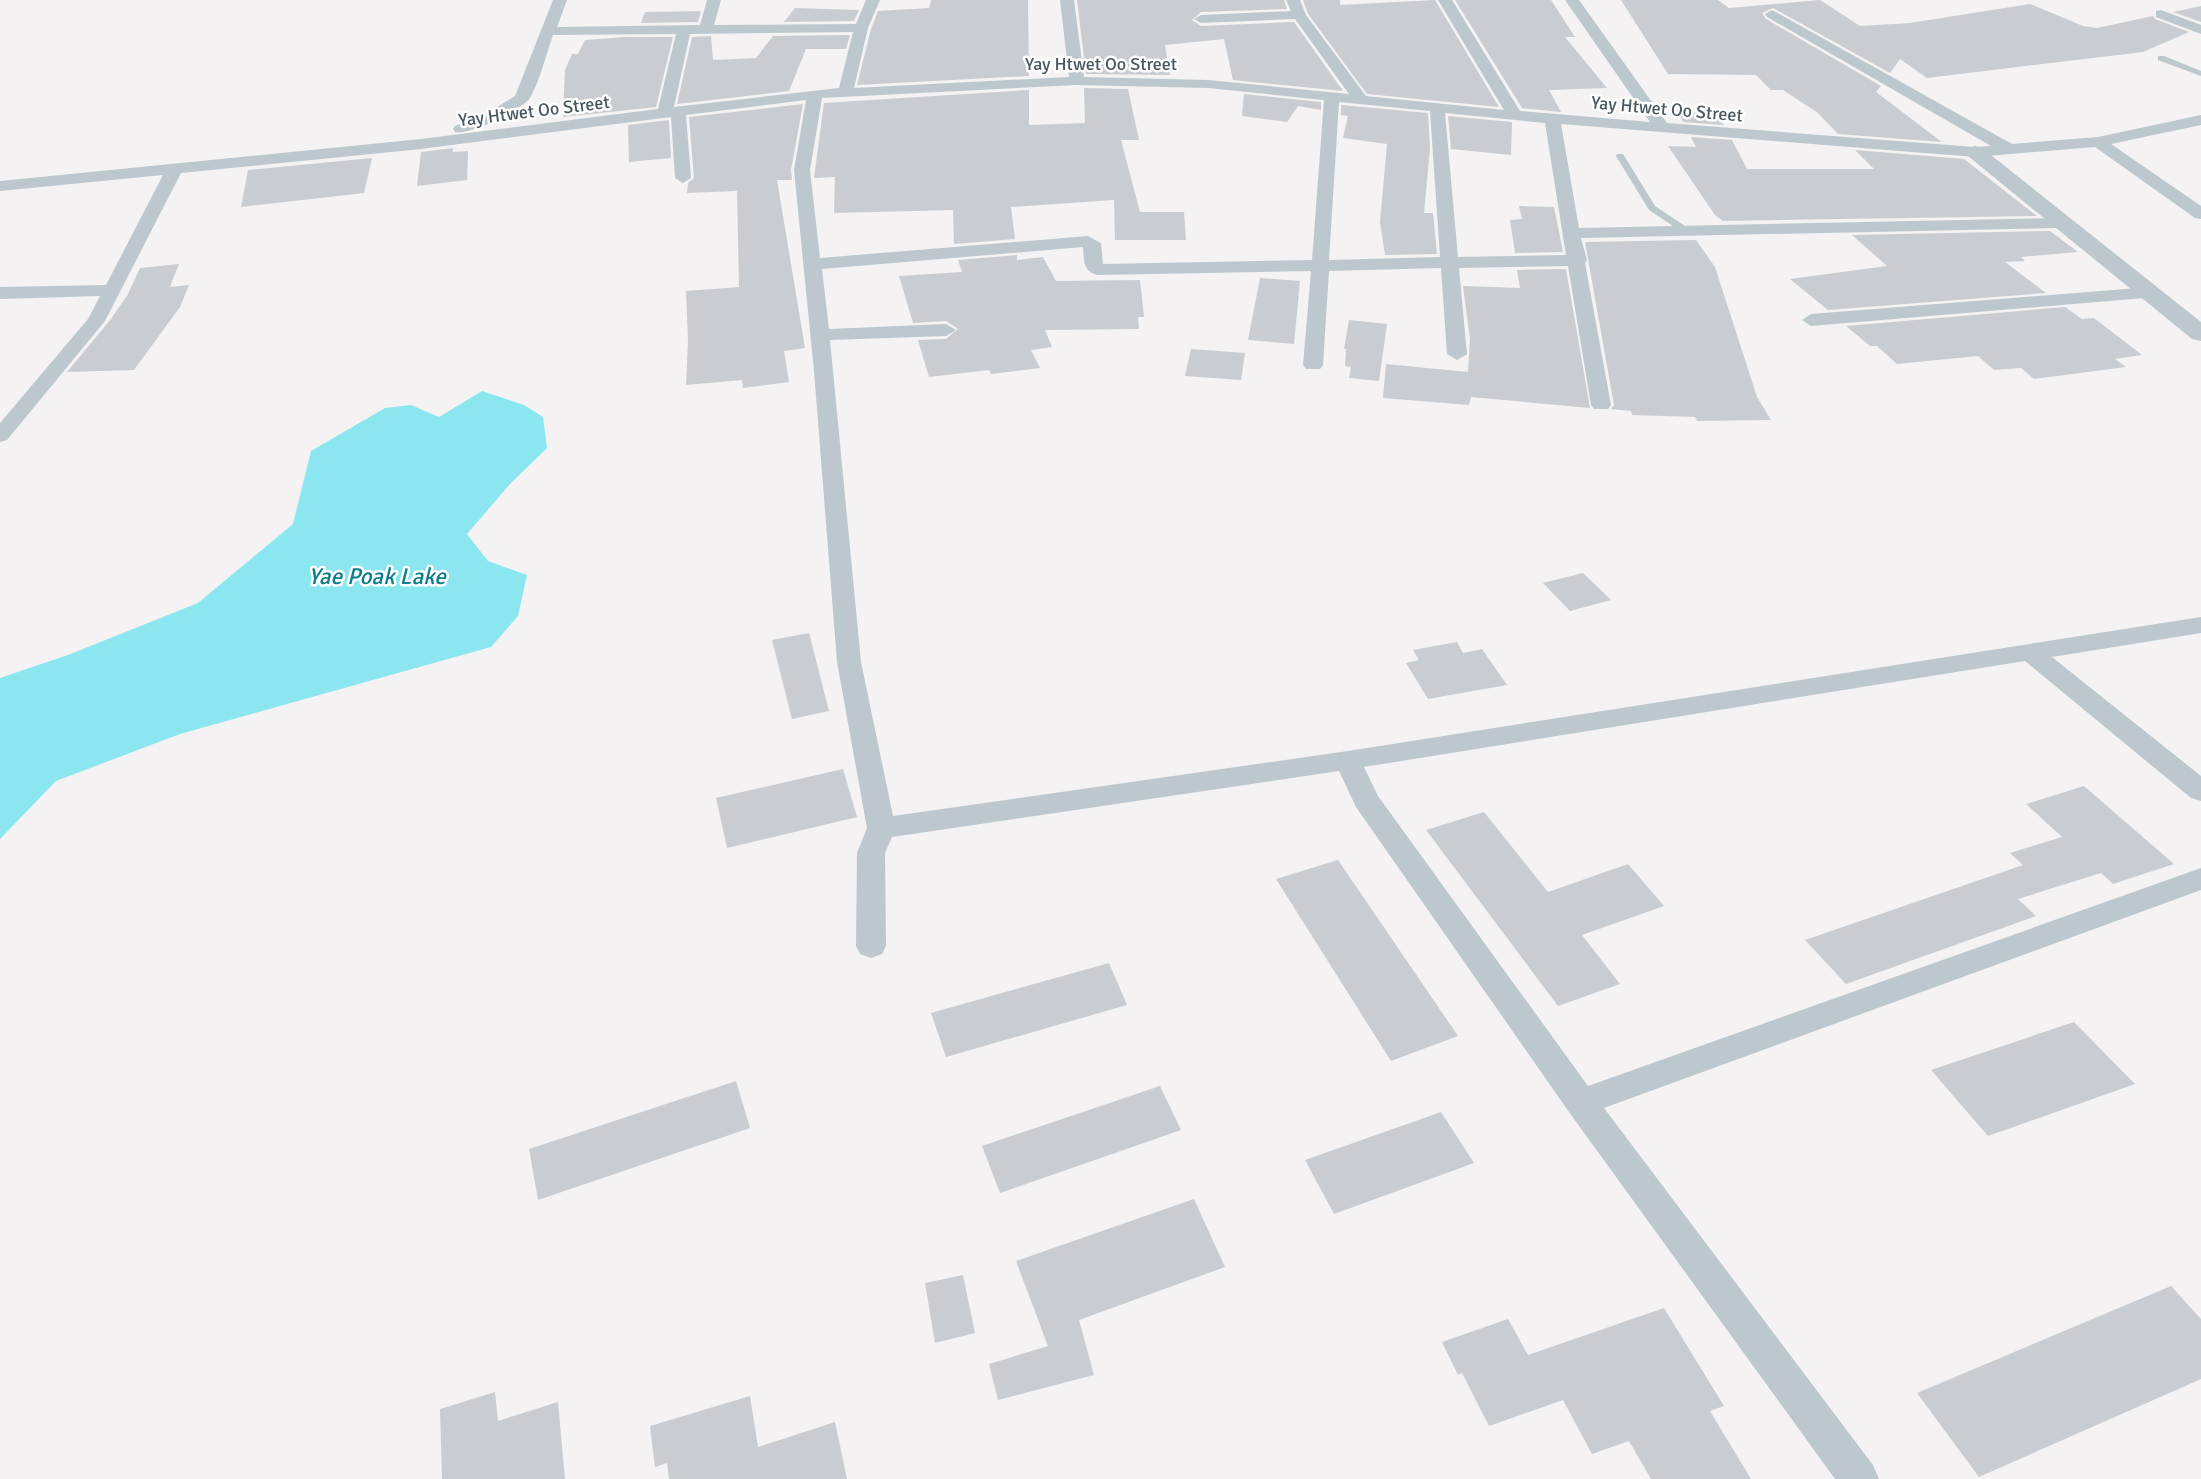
<svg xmlns="http://www.w3.org/2000/svg" width="2201" height="1479" viewBox="0 0 2201 1479" font-family="Signika,sans-serif">
	<rect width="100%" height="100%" fill="#f4f2f2"/>
	<polygon fill="#8ce6f0" points="482,391 524,405 543,417 547,448 510,484 467,534 488,561 527,575 518,616 491,647 180,734 56,781 0,839 0,678 68,655 198,603 293,524 311,451 385,408 411,405 439,417"/>
	<g fill="#c9cdd1">
		<polygon points="931,0 1028,0 1029,76 857,85 871,29 878,11 929,8"/>
		<polygon points="1077,0 1284,0 1287,9 1201,12 1192,20 1201,26 1294,22 1343,91 1233,80 1224,39 1165,45 1170,75 1086,74"/>
		<polygon points="1303,0 1340,0 1340,5 1435,0 1499,107 1367,94 1308,14"/>
		<polygon points="1455,0 1551,0 1575,37 1565,37 1607,88 1549,90 1561,112 1522,108"/>
		<polygon points="1621,0 1718,0 1729,8 1820,0 1860,26 1910,23 2030,4 2083,26 2097,28 2153,16 2155,19 2189,32 2143,52 1927,78 1900,59 1890,73 1773,8 1762,13 1766,19 1881,86 1876,92 1942,142 1838,134 1818,113 1783,90 1771,90 1756,75 1668,74"/>
		<polygon points="2201,6 2201,22 2173,12"/>
		<polygon points="795,8 859,10 854,21 784,22"/>
		<polygon points="701,11 698,22 641,23 645,12"/>
		<polygon points="850,35 846,49 806,49 789,91 677,104 692,37 711,36 713,60 756,58 773,36"/>
		<polygon points="626,37 673,37 656,107 563,117 565,70 572,54 578,54 585,40"/>
		<polygon points="1084,88 1128,89 1139,140 1121,140 1140,212 1184,212 1186,240 1115,240 1114,200 1011,207 1015,239 954,244 953,210 834,213 835,177 814,178 824,103 1029,90 1029,125 1085,123"/>
		<polygon points="1244,94 1321,102 1321,110 1298,106 1287,122 1242,116"/>
		<polygon points="803,104 791,170 792,180 777,180 805,348 784,351 789,382 743,388 742,380 686,385 688,341 686,291 739,287 737,191 687,193 688,183 694,178 689,117"/>
		<polygon points="1341,105 1428,113 1430,148 1424,213 1433,213 1437,254 1385,255 1380,222 1387,144 1343,138 1348,116 1341,115"/>
		<polygon points="1679,112 1718,114 1724,125 1683,122"/>
		<polygon points="1448,116 1512,122 1511,155 1451,149"/>
		<polygon points="669,120 671,158 629,162 628,125"/>
		<polygon points="1691,137 1732,140 1747,169 1874,169 1855,150 1964,159 2037,216 1723,221 1715,215 1668,146 1696,147"/>
		<polygon points="453,148 453,152 468,151 467,180 417,186 421,152"/>
		<polygon points="372,158 364,193 241,207 248,170"/>
		<polygon points="1519,206 1554,207 1563,252 1515,253 1510,220 1522,219"/>
		<polygon points="2050,231 2078,252 2021,257 2025,261 2005,262 2046,293 1828,310 1790,279 1887,266 1852,235"/>
		<polygon points="1696,240 1715,267 1757,397 1771,420 1697,421 1695,417 1632,415 1631,411 1611,409 1614,405 1585,242"/>
		<polygon points="1017,255 1017,260 1043,257 1056,281 1140,280 1144,317 1138,317 1139,329 1045,330 1052,347 1031,350 1040,368 991,374 989,370 929,377 918,340 946,339 958,329 946,321 913,323 899,276 962,272 958,260"/>
		<polygon points="179,264 170,287 189,285 180,307 134,370 67,372 111,319 128,294 140,268"/>
		<polygon points="1566,269 1590,408 1471,397 1469,405 1383,398 1386,364 1468,372 1470,339 1463,286 1520,288 1517,270"/>
		<polygon points="1260,278 1300,281 1294,344 1248,340"/>
		<polygon points="2065,307 2082,319 2094,318 2142,355 2115,359 2126,367 2034,379 2021,368 1994,370 1978,356 1897,364 1877,346 1870,346 1846,326"/>
		<polygon points="1349,320 1387,324 1379,381 1349,378 1351,367 1345,366 1346,349 1344,349"/>
		<polygon points="1191,349 1245,353 1241,380 1185,376"/>
		<polygon points="1583,573 1611,600 1570,611 1543,583"/>
		<polygon points="809,633 829,711 792,719 772,640"/>
		<polygon points="1457,642 1463,653 1482,649 1507,685 1428,699 1406,663 1419,660 1413,650"/>
		<polygon points="843,769 857,817 727,848 716,798"/>
		<polygon points="2084,786 2174,864 2113,884 2101,873 2018,899 2036,916 1846,984 1805,940 2023,865 2010,853 2062,837 2026,804"/>
		<polygon points="1484,812 1548,892 1628,864 1664,906 1582,935 1620,984 1558,1006 1426,830"/>
		<polygon points="1338,860 1458,1036 1391,1061 1276,879"/>
		<polygon points="1109,963 1127,1005 946,1057 931,1013"/>
		<polygon points="2074,1022 2135,1084 1988,1136 1931,1070"/>
		<polygon points="736,1081 750,1128 538,1200 529,1149"/>
		<polygon points="1160,1086 1181,1130 1000,1193 982,1146"/>
		<polygon points="1441,1112 1474,1163 1334,1214 1305,1160"/>
		<polygon points="1194,1199 1225,1267 1079,1320 1094,1375 998,1400 989,1364 1048,1346 1016,1261"/>
		<polygon points="963,1275 975,1333 935,1343 925,1283"/>
		<polygon points="2171,1286 2201,1319 2201,1379 1979,1477 1917,1393"/>
		<polygon points="1664,1308 1724,1406 1710,1411 1751,1479 1651,1479 1629,1441 1592,1454 1563,1400 1489,1426 1462,1373 1458,1375 1442,1342 1508,1319 1528,1355"/>
		<polygon points="495,1392 498,1421 558,1402 565,1479 442,1479 440,1409"/>
		<polygon points="750,1396 758,1447 835,1422 847,1479 669,1479 667,1463 655,1467 650,1426"/>
	</g>
	<g fill="none" stroke-linecap="round" stroke-linejoin="round">
		<g fill="#bcc8ce" fill-rule="evenodd">
			<polygon points="2158,56 2164,56 2201,71 2201,76 2158,60"/>
			<polygon points="1617,154 1623,154 1655,206 1691,230 1691,234 1685,234 1649,210 1616,156"/>
		</g>
		<g fill="#bcc8ce" fill-rule="evenodd">
			<path d="M553,0H567L557,27L700,25L707,0H721L714,25L856,24L866,0H880L868,28L854,88L1069,77L1060,0H1074L1084,77L1208,80L1349,94L1295,19L1201,23L1194,19L1201,15L1291,11L1286,0H1300L1306,15L1366,96L1504,110L1438,0H1452L1520,111L1650,122L1565,0H1579L1667,123L1975,147L1991,146L1767,17L1765,14L1772,10L2012,144L2098,137L2201,115V125L2111,144L2201,206V219L2195,218L2095,147L1975,157L1561,124L1579,228L2060,218L2069,223L2060,228L1581,238L1587,260L1585,263L1611,405L1608,409H1594L1591,405L1568,266L1459,268L1467,354L1457,360L1447,354L1441,268L1329,271L1323,365L1320,369H1306L1303,365L1311,271L1098,275C1083,272 1084,260 1083,247L822,269L829,329L946,324L956,330L946,336L830,340L861,662L893,816L1348,751L2201,617V633L2052,657L2201,776V801L2191,798L2025,661L1364,767L1378,796L1588,1086L2201,868V890L1604,1108L1873,1465L1879,1479H1835L1569,1112L1356,807L1339,771L892,837L885,853L886,946L882,954L871,958L860,954L856,946L857,853L867,828L837,662L814,371L794,170L806,100L686,115L691,178L683,183L675,178L671,117L421,149L181,173L105,321L7,440L0,442V423L88,319L100,296L0,299V287L106,285L163,175L0,191V181L421,139L658,109L676,34L553,35C546,55 540,80 530,98C522,110 469,136 455,132L453,129L455,126L486,114L515,96ZM853,32L839,88L674,107L690,34ZM1077,85L1208,88L1324,100L1312,260L1103,264L1101,243L1088,236L820,258L810,170L822,98ZM1339,102L1430,111L1440,257L1329,260ZM1445,113L1545,123L1566,255L1458,257Z"/>
			<polygon points="2161,10 2201,25 2201,34 2156,17 2156,11"/>
			<polygon points="2150,287 2157,289 2159,293 2157,297 1811,326 1802,320 1811,314"/>
		</g>
		<polygon fill="#bcc8ce" fill-rule="evenodd" points="1975,146 1982,148 2201,322 2201,341 2192,339 1968,156 1965,152 1968,148"/>
	</g>
	<g text-anchor="middle" dominant-baseline="central" stroke-width="5" stroke-linejoin="round" paint-order="stroke">
		<g font-size="18" fill="#485860" stroke="#fff">
			<text x="1101" y="64">Yay Htwet Oo Street</text>
			<text transform="translate(1667 109) rotate(5)">Yay Htwet Oo Street</text>
			<text transform="translate(534 111) rotate(-7)">Yay Htwet Oo Street</text>
		</g>
		<g font-size="23" font-style="italic" fill="#0a7e8b" stroke="#fff">
			<text x="377" y="576">Yae Poak Lake</text>
		</g>
	</g>
</svg>
